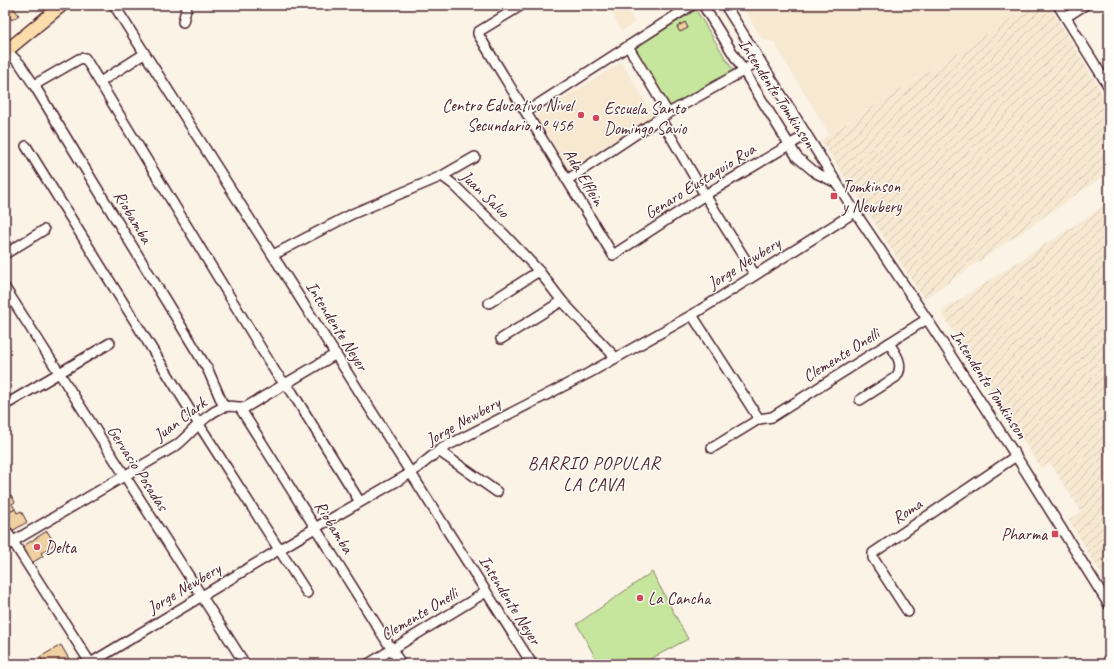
<svg xmlns="http://www.w3.org/2000/svg" width="1114" height="669" viewBox="0 0 1114 669" font-family="Caveat,sans-serif">
	<defs>
		<pattern id="industrial-furrows" width="10" height="10" patternUnits="userSpaceOnUse"><rect width="10" height="10" fill="#f6e8d1"/><path d="M-1 1l2-2M0 10L10 0M9 11l2-2" fill="none" stroke="#d4c7b4"/></pattern>
	</defs>
	<rect width="100%" height="100%" fill="#faf3e6"/>
	<filter id="ink" filterUnits="userSpaceOnUse"><feTurbulence type="fractalNoise" baseFrequency=".025" numOctaves="2"/><feDisplacementMap in="SourceGraphic" scale="8" xChannelSelector="R" yChannelSelector="G"/><feConvolveMatrix kernelMatrix="1 2 1 2 8 2 1 2 1" color-interpolation-filters="sRGB"/></filter>
	<g filter="url(#ink)">
		<g fill="#f6e8d1">
			<polygon points="607,5 625,5 635,22 622,31"/>
			<polygon points="753,5 1031,5 829,134 774,42 762,39 745,10"/>
			<polygon points="621,62 657,120 572,174 536,116"/>
		</g>
		<g fill="url(#industrial-furrows)">
			<polygon points="1031,5 1049,5 1109,104 1109,172 924,299 821,140"/>
			<polygon points="1109,203 1109,587 1069,520 1081,511 1050,463 1041,468 941,312"/>
		</g>
		<g fill="#c6e69e" stroke="#888264">
			<polygon points="696,10 734,72 665,115 627,53"/>
			<polygon points="652,572 688,639 641,664 599,664 577,624"/>
		</g>
		<g fill="#eed0a1" stroke="#4a1f2b">
			<polygon points="9,5 11,5 19,15 12,20 5,11 5,8"/>
			<polygon points="685,22 688,28 680,32 677,27"/>
			<polygon points="11,495 15,502 12,504 15,509 5,515 5,498"/>
			<polygon points="15,509 17,513 21,511 27,522 14,530 8,527 5,523 5,515"/>
			<polygon points="47,531 55,544 41,553 43,556 32,563 24,549 25,545"/>
			<polygon points="61,645 69,659 60,664 44,664 40,657"/>
		</g>
		<g fill="none" stroke-linecap="round" stroke-linejoin="round">
			<g stroke="#4a1f2b" stroke-width="12">
				<g id="minor">
					<polyline points="114,5 532,664"/>
					<polyline points="522,5 478,32 478,34 613,255 705,195 806,135"/>
					<polyline points="703,5 797,157 816,173 837,183"/>
					<polyline points="725,5 855,212 927,319 1016,456 1109,605"/>
					<polyline points="1058,5 1109,87"/>
					<polyline points="1066,17 1085,5"/>
					<polyline points="183,22 187,5"/>
					<polyline points="628,46 668,113"/>
					<polyline points="5,49 20,64 34,85 208,370 224,407"/>
					<polyline points="100,82 144,54"/>
					<polyline points="34,85 79,59 85,58 276,373 292,392 360,502"/>
					<polyline points="526,112 692,5"/>
					<polyline points="660,118 705,195 755,275"/>
					<polyline points="26,146 198,423 307,593"/>
					<polyline points="442,176 475,157"/>
					<polyline points="567,180 660,118 743,71 759,60"/>
					<polyline points="5,254 44,230"/>
					<polyline points="273,255 352,214 442,176 454,185 505,235 539,271 562,301 615,357"/>
					<polyline points="5,288 245,664"/>
					<polyline points="489,303 539,271"/>
					<polyline points="692,315 759,419 772,417 927,319"/>
					<polyline points="501,339 562,301"/>
					<path d="M860,400L896,377C905,365 896,354 889,343"/>
					<polyline points="5,405 110,343"/>
					<polyline points="240,408 401,664"/>
					<polyline points="712,448 759,419"/>
					<polyline points="439,451 497,492"/>
					<polyline points="5,529 91,664"/>
					<path d="M5,546L177,445C192,433 203,416 221,408C229,404 237,408 246,407L336,354"/>
					<polyline points="908,612 873,558 873,553 1016,456"/>
					<polyline points="89,664 315,528 411,473 441,449 589,373 692,315 855,212"/>
					<polyline points="368,664 486,592"/>
				</g>
			</g>
			<g stroke="#4a1f2b" stroke-width="15">
				<polyline id="major" points="5,52 62,5"/>
			</g>
			<use href="#minor" stroke="#fdfcf7" stroke-width="9"/>
			<use href="#major" stroke="#fbddab" stroke-width="12"/>
		</g>
	</g>
	<g fill="#d1495b" stroke="#fdfcf7" stroke-width="1.5">
		<circle cx="581" cy="115" r="4"/>
		<circle cx="596" cy="118" r="4"/>
		<rect x="830" y="192" width="8" height="8" rx="2"/>
		<rect x="1051" y="530" width="8" height="8" rx="2"/>
		<circle cx="37" cy="547" r="4"/>
		<circle cx="640" cy="598" r="4"/>
	</g>
	<g text-anchor="middle" dominant-baseline="central" stroke-width="3" stroke-linejoin="round" paint-order="stroke">
		<g font-size="17" fill="#4a1f2b" stroke="#fdfcf7">
			<text transform="translate(777 93) rotate(57)">Intendente Tomkinson</text>
			<text transform="translate(584 177) rotate(59)">Ada Elflein</text>
			<text transform="translate(700 181) rotate(-32)">Genaro Eustaquio Rua</text>
			<text transform="translate(485 194) rotate(44)">Juan Salvo</text>
			<text transform="translate(133 217) rotate(59)">Riobamba</text>
			<text transform="translate(744 263) rotate(-32)">Jorge Newbery</text>
			<text transform="translate(337 326) rotate(58)">Intendente Neyer</text>
			<text transform="translate(841 355) rotate(-32)">Clemente Onelli</text>
			<text transform="translate(989 384) rotate(57)">Intendente Tomkinson</text>
			<text transform="translate(180 419) rotate(-37)">Juan Clark</text>
			<text transform="translate(463 421) rotate(-29)">Jorge Newbery</text>
			<text transform="translate(138 468) rotate(57)">Gervasio Posadas</text>
			<text transform="translate(907 511) rotate(-34)">Roma</text>
			<text transform="translate(334 527) rotate(58)">Riobamba</text>
			<text transform="translate(184 588) rotate(-31)">Jorge Newbery</text>
			<text transform="translate(510 600) rotate(58)">Intendente Neyer</text>
			<text transform="translate(419 614) rotate(-31)">Clemente Onelli</text>
		</g>
		<g font-size="17" fill="#4a1f2b" stroke="#fdfcf7" text-anchor="start">
			<text x="573" y="105" text-anchor="end">Centro Educativo Nivel<tspan x="573" dy="20">Secundario nº 456</tspan></text>
			<text x="604" y="108">Escuela Santo<tspan x="604" dy="20">Domingo Savio</tspan></text>
			<text x="842" y="186">Tomkinson<tspan x="842" dy="20">y Newbery</tspan></text>
			<text x="1047" y="534" text-anchor="end">Pharma</text>
			<text x="45" y="547">Delta</text>
			<text x="648" y="598">La Cancha</text>
		</g>
		<g font-size="18" letter-spacing="1" fill="#4a1f2b" stroke="#fdfcf7">
			<text x="594" y="463">BARRIO POPULAR<tspan x="594" dy="21">LA CAVA</tspan></text>
		</g>
	</g>
	<rect width="1114" height="669" fill="none" stroke="#fdfcf7" stroke-width="20"/>
	<rect x="10" y="10" width="1094" height="649" fill="none" stroke="#4a1f2b" stroke-width="1.5" filter="url(#ink)"/>
</svg>
